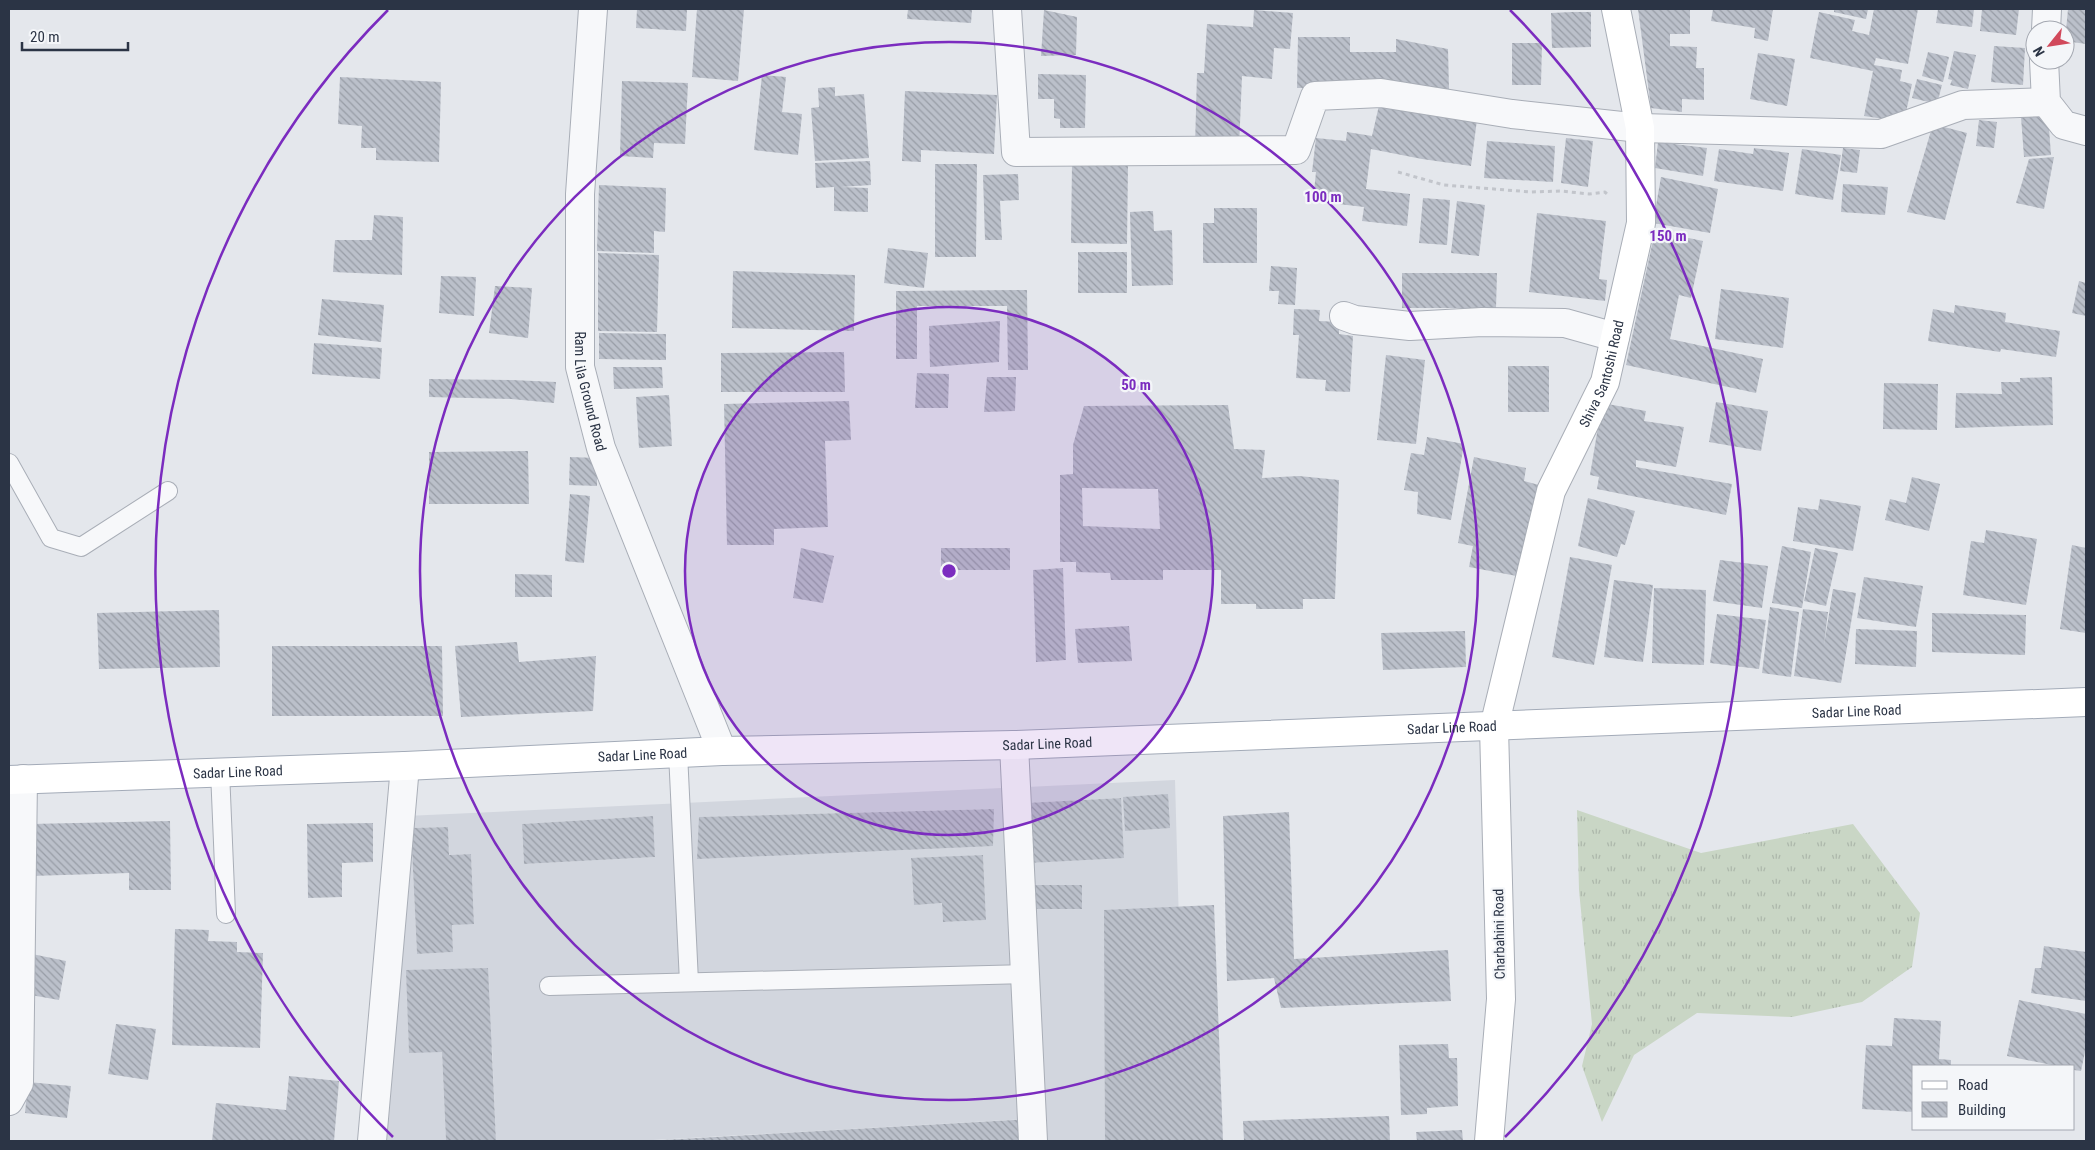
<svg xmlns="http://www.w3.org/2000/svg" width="2095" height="1150" viewBox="0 0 2095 1150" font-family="'Roboto Condensed',sans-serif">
	<defs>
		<pattern id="grass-tufts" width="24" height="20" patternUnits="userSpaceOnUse" patternTransform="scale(1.25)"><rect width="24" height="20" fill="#c9d6c5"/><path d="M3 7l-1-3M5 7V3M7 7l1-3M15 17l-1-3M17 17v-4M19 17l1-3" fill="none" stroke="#adb8ab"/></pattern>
		<pattern id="building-back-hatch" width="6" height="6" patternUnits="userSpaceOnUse" patternTransform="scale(1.25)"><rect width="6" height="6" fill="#bbc0ca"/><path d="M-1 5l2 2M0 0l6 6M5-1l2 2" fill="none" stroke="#989da6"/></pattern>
	</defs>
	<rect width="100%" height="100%" fill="#e4e7ec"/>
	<path fill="#d2d6de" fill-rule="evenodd" d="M1175,780L1185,1141H1029V1119L635,1141H496L492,1047L407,971L409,1052H442L446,1141H378L406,816ZM1120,798L1124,857L1029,863L1025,803ZM993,809V845L697,858L700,817ZM653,816L655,857L524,864L522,824ZM448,827L449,855L471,854L474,923L452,925L453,952L417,954L411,828ZM983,855L986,920L943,922L942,903L914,904L911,859ZM1082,885V909H1032V886Z"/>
	<polygon fill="url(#grass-tufts)" points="1577,810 1701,853 1853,824 1920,913 1912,967 1862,1002 1792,1017 1697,1013 1634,1055 1602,1122 1582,1066 1592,1024 1579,890"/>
	<g fill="url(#building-back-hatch)" fill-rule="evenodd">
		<polygon points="637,9 687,9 686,31 636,28"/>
		<polygon points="697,9 744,9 738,81 692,77"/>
		<polygon points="908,9 972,9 971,23 907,19"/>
		<polygon points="1638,9 1690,9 1690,34 1670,34 1670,46 1697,47 1696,68 1704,68 1704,100 1682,99 1682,112 1651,108"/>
		<polygon points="1713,9 1773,9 1768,41 1754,38 1755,28 1711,21"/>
		<polygon points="1834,9 1868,9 1866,19 1834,12"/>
		<polygon points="1874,9 1918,9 1908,64 1876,58 1874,65 1902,70 1900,81 1912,84 1904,122 1864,116 1873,71 1810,58 1819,12 1855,20 1852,31 1869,35"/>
		<polygon points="1938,9 1974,9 1972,27 1936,23"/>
		<polygon points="1982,9 2019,9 2016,35 1980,31"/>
		<polygon points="2068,9 2086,9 2086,44 2065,41"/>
		<polygon points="1044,10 1077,17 1076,55 1041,56"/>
		<polygon points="1254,10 1293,13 1290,49 1274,48 1272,79 1242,76 1239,148 1195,146 1197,73 1204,73 1207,24 1253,27"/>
		<polygon points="1572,12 1591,12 1591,47 1552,48 1551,13"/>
		<polygon points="1298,37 1350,37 1350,52 1396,52 1396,39 1448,49 1449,89 1297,88"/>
		<polygon points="1512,43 1542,43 1541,85 1512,85"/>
		<polygon points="1994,46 2025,48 2023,85 1991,82"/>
		<polygon points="1954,51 1976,55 1968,89 1950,85 1952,80 1948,79"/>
		<polygon points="1928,52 1949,57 1943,82 1922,76"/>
		<polygon points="1758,53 1795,59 1787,106 1750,99"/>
		<polygon points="1038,74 1086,75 1085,128 1060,128 1060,119 1054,118 1054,99 1038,99"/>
		<polygon points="762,75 786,77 782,112 802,114 798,155 754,150"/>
		<polygon points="340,77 441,82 439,162 376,160 376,148 361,148 362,126 338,124"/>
		<polygon points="1917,79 1942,85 1937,104 1912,98"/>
		<polygon points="622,81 688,83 685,144 654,143 653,158 620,156"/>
		<polygon points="835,87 835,96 864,94 869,158 815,161 811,108 819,107 818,88"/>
		<polygon points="905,91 997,95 994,154 921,150 921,162 902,161"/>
		<polygon points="1380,101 1478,112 1471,166 1422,159 1371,149 1366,189 1410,194 1407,226 1362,221 1364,207 1313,201 1316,172 1312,172 1316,138 1346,141 1347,132 1372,136"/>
		<polygon points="2048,115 2051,155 2024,157 2021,117"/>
		<polygon points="1979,120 1997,122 1994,148 1976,146"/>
		<polygon points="1933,124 1967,133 1945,220 1907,212"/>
		<polygon points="1566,138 1593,141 1588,187 1561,183"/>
		<polygon points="1487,141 1555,146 1553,182 1484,178"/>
		<polygon points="1658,142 1707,148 1703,176 1655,168"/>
		<polygon points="1754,148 1789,153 1783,191 1714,181 1719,149 1753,154"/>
		<polygon points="1843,148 1860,150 1857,173 1840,171"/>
		<polygon points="1802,149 1841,155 1833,200 1795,194"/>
		<polygon points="2054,157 2044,209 2016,203 2029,159"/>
		<polygon points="870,161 871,185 841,187 868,188 868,212 834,211 834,187 816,188 815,163"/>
		<polygon points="1072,163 1128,164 1127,244 1071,243"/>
		<polygon points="935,164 977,164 976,257 935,257"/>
		<polygon points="1018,174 1019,200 1000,201 1002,240 985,240 983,175"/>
		<polygon points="1661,177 1718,189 1710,233 1653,223"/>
		<polygon points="1843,184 1888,187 1885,215 1841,212"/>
		<polygon points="599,185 666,188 665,232 654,231 654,253 597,251"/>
		<polygon points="1423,198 1450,200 1447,245 1419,243"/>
		<polygon points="1457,201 1485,205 1479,256 1451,253"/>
		<polygon points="1214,208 1257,208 1257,263 1203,263 1203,223 1214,223"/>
		<polygon points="1149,211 1153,211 1154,231 1172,230 1173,285 1132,286 1130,212"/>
		<polygon points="1537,213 1606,221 1599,279 1607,280 1605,301 1529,292"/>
		<polygon points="374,215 403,217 402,275 333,272 335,240 372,240"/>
		<polygon points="1655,231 1703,241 1691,298 1679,295 1670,339 1763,359 1756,393 1626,365"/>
		<polygon points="888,248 928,253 924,288 884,283"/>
		<rect x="1078" y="252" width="49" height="41"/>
		<polygon points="598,253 659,255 657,332 598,331"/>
		<polygon points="1271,266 1297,268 1295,305 1278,304 1279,291 1269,291"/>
		<polygon points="733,271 855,275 854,331 732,328"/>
		<polygon points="1402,273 1497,273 1496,308 1402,308"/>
		<polygon points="441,276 476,277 474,316 439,313"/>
		<polygon points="2079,281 2086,283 2086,316 2072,313"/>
		<polygon points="495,286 532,288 528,338 489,333"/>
		<polygon points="1721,289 1789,298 1783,348 1715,339"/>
		<polygon points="1027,290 1028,370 1008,370 1007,306 917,306 917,359 896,359 896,291"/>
		<polygon points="322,299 384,305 381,342 318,335"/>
		<polygon points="1955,305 2006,313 2005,322 2060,331 2056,357 2001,349 2000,352 1928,341 1933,309 1954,313"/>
		<polygon points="1294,309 1320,310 1319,321 1339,322 1339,334 1353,336 1350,392 1325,391 1326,380 1296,378 1299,335 1293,335"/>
		<polygon points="1000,321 999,362 930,367 929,326"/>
		<polygon points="599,333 666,334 666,360 599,359"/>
		<polygon points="314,343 382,348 380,379 312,374"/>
		<polygon points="844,352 845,392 721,392 721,353"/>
		<polygon points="1386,355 1425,360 1416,444 1377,440"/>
		<rect x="1508" y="366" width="41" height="46"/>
		<polygon points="613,367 662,367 663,388 614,389"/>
		<polygon points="917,373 949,374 948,408 915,408"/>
		<polygon points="987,377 1016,377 1015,411 984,412"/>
		<polygon points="2052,377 2053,425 1955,428 1956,393 2002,394 2001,382 2020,382 2020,378"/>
		<polygon points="429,379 512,380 556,382 554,403 511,399 429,397"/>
		<polygon points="1884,383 1938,384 1937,430 1883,429"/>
		<polygon points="669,395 672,446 639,448 636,397"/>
		<polygon points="849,401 851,440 825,441 828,527 774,529 774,545 727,545 724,404"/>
		<polygon points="1716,402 1768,411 1761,451 1709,442"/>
		<polygon points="1602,403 1646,411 1644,421 1684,427 1676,467 1636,460 1636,467 1732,484 1726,515 1597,489 1599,477 1590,475"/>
		<path d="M1228,405L1234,449L1265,450L1262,478L1299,476L1339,480L1335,599H1303V609H1256V604H1221V570H1163V580H1111L1110,573L1076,572V562H1060V475L1073,474V445L1084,406ZM1082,488L1158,489L1160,529L1083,526Z"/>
		<polygon points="1427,437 1464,444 1451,520 1417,514 1418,492 1404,490 1411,453 1424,455"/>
		<polygon points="528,451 529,504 429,504 429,452"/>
		<polygon points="570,457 597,458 597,486 569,485"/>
		<polygon points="1474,457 1526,468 1524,481 1539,485 1522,577 1469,567 1473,546 1458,543"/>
		<polygon points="1912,477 1940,484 1929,531 1885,520 1890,499 1906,503"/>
		<polygon points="570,494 590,496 584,563 565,561"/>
		<polygon points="1588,498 1635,511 1625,545 1621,544 1617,557 1578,546"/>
		<polygon points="1820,499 1861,506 1853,551 1793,541 1798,507 1818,510"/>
		<polygon points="1986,530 2037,539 2026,605 1963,595 1971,541 1984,543"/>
		<polygon points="2072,545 2086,548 2086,633 2060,629"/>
		<polygon points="1782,546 1811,552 1802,608 1772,603"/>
		<polygon points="801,548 834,556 823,603 793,598"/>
		<rect x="941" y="548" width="69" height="22"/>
		<polygon points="1815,548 1838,553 1826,606 1804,601"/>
		<polygon points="1570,557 1612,565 1594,665 1552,657"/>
		<polygon points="1720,560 1768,566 1762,608 1713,601"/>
		<polygon points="1063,568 1066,660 1036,662 1033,570"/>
		<polygon points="515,574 552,575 552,597 515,597"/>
		<polygon points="1864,577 1923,586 1916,627 1857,618"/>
		<polygon points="1614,580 1653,585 1643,662 1604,657"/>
		<polygon points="1654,588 1706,590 1704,665 1652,663"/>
		<polygon points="1833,589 1856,593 1841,683 1794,676 1803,609 1828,612 1824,645"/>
		<polygon points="1770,607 1799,612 1791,677 1762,673"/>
		<polygon points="219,610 220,667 99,669 97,613"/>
		<polygon points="1932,613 2026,615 2025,655 1932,652"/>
		<polygon points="1717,614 1766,620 1759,669 1710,663"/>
		<polygon points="1129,626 1132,661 1078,663 1075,629"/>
		<polygon points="1856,629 1917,631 1916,667 1855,664"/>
		<polygon points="1465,631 1466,667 1383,670 1381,633"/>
		<polygon points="517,642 519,662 596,656 593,711 461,717 455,646"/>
		<polygon points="272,646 442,646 443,716 272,716"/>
		<polygon points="1168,794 1170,828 1125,831 1123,797"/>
		<polygon points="1121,798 1124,858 1029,863 1025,803"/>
		<polygon points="994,809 993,846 697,859 699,817"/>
		<polygon points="1289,812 1294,959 1448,950 1451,1001 1281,1008 1274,978 1227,981 1223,816"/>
		<polygon points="653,816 655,857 524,864 522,824"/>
		<polygon points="170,821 171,890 129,890 129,873 31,876 30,824"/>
		<polygon points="373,823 373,862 342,863 342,897 308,898 307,824"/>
		<polygon points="448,827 449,855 471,854 474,924 452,925 453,952 417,954 411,828"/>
		<polygon points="983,855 986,920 943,922 942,903 914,905 911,858"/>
		<rect x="1032" y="885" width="50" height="24"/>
		<polygon points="1214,905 1223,1141 1105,1141 1104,910"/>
		<polygon points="175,929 209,930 208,941 237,942 237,952 263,953 260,1048 172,1045"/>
		<polygon points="2044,946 2086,952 2086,1001 2031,993 2035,968 2041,968"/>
		<polygon points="32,954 66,961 59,1000 25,994"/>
		<polygon points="488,968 496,1141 446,1141 442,1052 409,1053 406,970"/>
		<polygon points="2019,1000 2086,1014 2086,1047 2081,1071 2074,1070 2074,1066 2057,1066 2007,1056"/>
		<polygon points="1894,1018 1941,1021 1939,1059 1951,1060 1951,1066 1914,1066 1914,1112 1862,1109 1866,1045 1892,1046"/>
		<polygon points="116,1024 156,1029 148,1080 108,1074"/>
		<polygon points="1448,1044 1449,1058 1457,1058 1458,1106 1427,1108 1427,1114 1401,1115 1399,1045"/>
		<polygon points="289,1076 339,1081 334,1141 212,1141 216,1103 286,1110"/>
		<polygon points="28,1082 71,1086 67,1118 25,1113"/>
		<polygon points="1389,1116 1390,1141 1244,1141 1243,1121"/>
		<polygon points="1029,1119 1029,1141 662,1141 662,1140"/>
		<polygon points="1462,1130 1463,1141 1417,1141 1416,1132"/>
	</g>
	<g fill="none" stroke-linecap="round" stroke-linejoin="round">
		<g stroke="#a9aeb7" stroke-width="20">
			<g id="service">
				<polyline points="9,463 51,538 81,547 168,491"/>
				<polyline points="678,753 689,982"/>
				<polyline points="220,771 226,914"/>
				<polyline points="549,986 1025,974"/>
			</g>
		</g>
		<g stroke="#a9aeb7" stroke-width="30">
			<g id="minor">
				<path id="s1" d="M593,9L580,194V367L601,448L722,751"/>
				<polyline points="1007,9 1016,152 1296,150 1315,96 1381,93 1512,114 1640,128 1881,134 1963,105 2046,102"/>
				<polyline points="2046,30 2047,9"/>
				<polyline points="2044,60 2046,102 2064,125 2086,131"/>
				<polyline points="1344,316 1355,320 1410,326 1482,322 1565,323 1615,337"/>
				<polyline points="1014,745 1033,1141"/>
				<polyline points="9,1101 19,1083 23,779"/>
				<polyline points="372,1141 405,766"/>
			</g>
		</g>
		<g stroke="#a9aeb7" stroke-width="30">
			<g id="secondary">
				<path id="s2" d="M1489,1141L1501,999L1494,727L1551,491L1605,382L1641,223L1640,128L1616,9"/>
			</g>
		</g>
		<g stroke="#a3abb8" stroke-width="30">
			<g id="primary">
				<path id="s3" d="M9,780L405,766L722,751L1014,745L2086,702"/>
			</g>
		</g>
		<polyline stroke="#c2c5cb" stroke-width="3" stroke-dasharray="4 4" stroke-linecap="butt" points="1398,172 1444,185 1531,192 1561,191 1589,194 1605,192 1608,195"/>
		<use href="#service" stroke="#f7f8fa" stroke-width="18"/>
		<use href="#minor" stroke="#f7f8fa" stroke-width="28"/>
		<use href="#secondary" stroke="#fff" stroke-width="28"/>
		<use href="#primary" stroke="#fff" stroke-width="28"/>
	</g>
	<circle cx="949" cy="571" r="264" fill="#7b2cbf" fill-opacity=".12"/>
	<g fill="none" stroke="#7b2cbf" stroke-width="2.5">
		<circle cx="949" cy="571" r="264"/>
		<circle cx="949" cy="571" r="529"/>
		<path d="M393 1137A793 793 0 0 1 388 10M1510 10A793 793 0 0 1 1505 1137"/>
	</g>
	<g text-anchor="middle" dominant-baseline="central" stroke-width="4.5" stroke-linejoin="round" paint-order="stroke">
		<g font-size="14" fill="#2b3445" stroke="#f4f6f9">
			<text stroke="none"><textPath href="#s2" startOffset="786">Shiva Santoshi Road</textPath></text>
			<text stroke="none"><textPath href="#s1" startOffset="384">Ram Lila Ground Road</textPath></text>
			<text stroke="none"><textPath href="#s3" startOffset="1849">Sadar Line Road</textPath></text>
			<text stroke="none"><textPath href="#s3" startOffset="1444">Sadar Line Road</textPath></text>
			<text stroke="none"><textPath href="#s3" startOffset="1039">Sadar Line Road</textPath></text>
			<text stroke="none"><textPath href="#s3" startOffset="634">Sadar Line Road</textPath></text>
			<text stroke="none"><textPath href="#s3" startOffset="229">Sadar Line Road</textPath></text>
			<text transform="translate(1499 934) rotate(-91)">Charbahini Road</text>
		</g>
	</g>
	<circle cx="949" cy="571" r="8" fill="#7b2cbf" stroke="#f4f6f9" stroke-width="2.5"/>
	<g font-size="15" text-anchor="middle" font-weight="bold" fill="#7b2cbf" stroke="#f4f6f9" stroke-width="4.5" stroke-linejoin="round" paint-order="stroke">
		<text x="1323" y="202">100 m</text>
		<text x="1668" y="241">150 m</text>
		<text x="1136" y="390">50 m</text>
	</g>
	<rect width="2095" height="1150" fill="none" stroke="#2b3445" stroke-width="20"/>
	<rect x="1912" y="1065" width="162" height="65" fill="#f4f6f9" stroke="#a4a8b1"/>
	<rect x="1922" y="1081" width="25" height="8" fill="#ffffff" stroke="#a4a8b1"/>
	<text x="1958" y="1090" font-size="15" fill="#2b3445">Road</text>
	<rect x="1922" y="1102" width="25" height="15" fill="url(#building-back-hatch)" stroke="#a4a8b1"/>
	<text x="1958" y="1115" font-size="15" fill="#2b3445">Building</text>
	<g transform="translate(2050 45) rotate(240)"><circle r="24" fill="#f4f6f9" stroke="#a4a8b1"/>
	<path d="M0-4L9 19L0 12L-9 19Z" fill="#d1495b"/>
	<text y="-8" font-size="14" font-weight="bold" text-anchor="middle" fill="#2b3445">N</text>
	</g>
	<path d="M22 42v8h106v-8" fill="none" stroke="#2b3445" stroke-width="2.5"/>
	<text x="30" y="42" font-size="15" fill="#2b3445" stroke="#f4f6f9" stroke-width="4" paint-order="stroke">20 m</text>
</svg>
